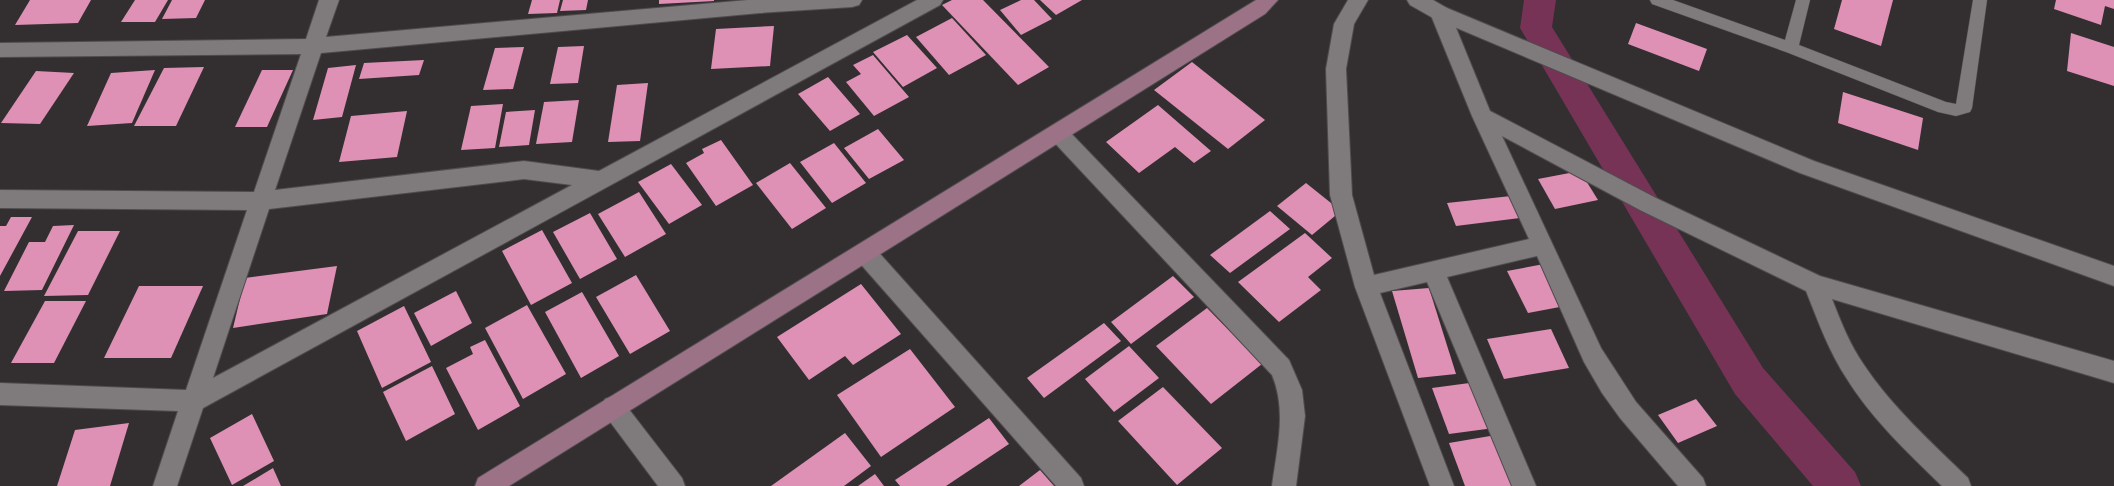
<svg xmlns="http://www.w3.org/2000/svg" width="2114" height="486" viewBox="0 0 2114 486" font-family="Mulish,sans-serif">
	<rect width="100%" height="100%" fill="#332f31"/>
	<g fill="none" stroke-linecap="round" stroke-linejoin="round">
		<polygon fill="#763355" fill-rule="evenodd" points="1524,0 1556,0 1552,27 1763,368 1855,472 1861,486 1813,486 1735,394 1520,28"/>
	</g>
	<g fill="#de91b5">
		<polygon points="30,0 91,0 78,23 15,25"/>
		<polygon points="135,0 168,0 155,22 121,22"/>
		<polygon points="172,0 205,0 196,18 162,19"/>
		<polygon points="532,0 560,0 557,13 528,14"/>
		<polygon points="563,0 588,0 586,10 560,11"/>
		<polygon points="659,0 714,0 714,1 659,4"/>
		<polygon points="952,0 983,0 1049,67 1018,85 942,5"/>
		<polygon points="1021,0 1034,0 1052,19 1021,35 1000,10"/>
		<polygon points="1040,0 1082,0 1056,15"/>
		<polygon points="1842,0 1893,0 1881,46 1834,29"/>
		<polygon points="2056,0 2114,0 2114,9 2105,6 2101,25 2054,9"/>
		<polygon points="952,18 986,55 949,75 916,37"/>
		<polygon points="1636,23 1707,49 1699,71 1628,44"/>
		<polygon points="774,26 770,66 711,69 716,29"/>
		<polygon points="2071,33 2114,47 2114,86 2067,71"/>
		<polygon points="907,35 937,68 903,87 873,52"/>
		<polygon points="584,46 578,83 550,84 558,47"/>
		<polygon points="524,47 513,89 483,90 495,48"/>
		<polygon points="873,55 909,97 874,116 846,82 861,74 853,65"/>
		<polygon points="424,60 419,75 359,79 364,63"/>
		<polygon points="1192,62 1265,120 1228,149 1154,90"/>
		<polygon points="356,65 342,117 313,120 328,68"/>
		<polygon points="204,67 176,126 134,126 164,68"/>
		<polygon points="155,70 132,123 87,126 111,73"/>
		<polygon points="262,70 293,70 267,127 235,127"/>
		<polygon points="36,71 74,73 40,124 1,123"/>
		<polygon points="828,77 860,114 830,131 798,94"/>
		<polygon points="648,83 640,141 608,142 617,85"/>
		<polygon points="1843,92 1923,118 1918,150 1838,123"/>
		<polygon points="579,100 572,142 536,144 544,102"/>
		<polygon points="503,104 495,148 461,150 471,106"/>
		<polygon points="1158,105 1211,151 1194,163 1175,147 1139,173 1106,142"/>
		<polygon points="535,110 529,145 499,147 506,112"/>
		<polygon points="407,111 397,157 339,162 351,116"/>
		<polygon points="878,129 904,160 869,179 844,148"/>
		<polygon points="721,140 753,185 716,206 686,163 704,153 702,149"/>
		<polygon points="834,143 866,183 832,203 800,162"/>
		<polygon points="790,163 826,208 792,229 756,183"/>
		<polygon points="671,164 702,205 669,224 638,182"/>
		<polygon points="1580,171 1598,200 1555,209 1538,179"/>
		<polygon points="1306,183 1341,211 1312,235 1277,206"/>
		<polygon points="639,192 666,234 625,257 598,214"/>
		<polygon points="1511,196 1520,218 1456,226 1447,203"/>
		<polygon points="1270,211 1290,229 1230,273 1210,255"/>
		<polygon points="590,213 617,259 580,279 553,232"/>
		<polygon points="11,217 32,217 0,276 0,226 6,226"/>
		<polygon points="74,225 42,290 4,291 29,242 45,242 53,226"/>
		<polygon points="542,230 572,283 531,305 502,251"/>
		<polygon points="78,231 120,231 88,295 44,296"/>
		<polygon points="1305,233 1332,258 1308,277 1321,290 1279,322 1238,282"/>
		<polygon points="1544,264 1565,306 1528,313 1507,271"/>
		<polygon points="337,266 327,314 233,328 245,278"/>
		<polygon points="636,275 670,331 630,354 596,297"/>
		<polygon points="1173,276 1194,297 1131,344 1111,322"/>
		<polygon points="861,284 901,334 853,365 845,356 809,380 777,337"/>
		<polygon points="139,286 203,286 171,358 104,358"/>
		<polygon points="1429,288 1456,374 1418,378 1392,291"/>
		<polygon points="456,291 472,323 431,346 414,313"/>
		<polygon points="582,292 619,356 581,378 545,312"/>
		<polygon points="45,301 86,301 54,363 11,363"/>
		<polygon points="527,305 566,374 523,399 485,328"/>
		<polygon points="404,306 431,362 382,388 357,331"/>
		<polygon points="1207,308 1262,364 1211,404 1156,346"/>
		<polygon points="1104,323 1121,341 1044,398 1027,378"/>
		<polygon points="1551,329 1569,368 1504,379 1487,339"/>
		<polygon points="485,340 520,406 478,430 446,368 473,354 470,347"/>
		<polygon points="1129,346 1159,378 1114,412 1085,379"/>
		<polygon points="910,349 955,407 881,457 837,395"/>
		<polygon points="432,366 455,414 406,441 383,392"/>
		<polygon points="1477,382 1494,428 1449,434 1432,388"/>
		<polygon points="1163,387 1222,448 1177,485 1118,421"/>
		<polygon points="1696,399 1717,426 1678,443 1658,415"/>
		<polygon points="252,414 274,461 232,485 210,438"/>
		<polygon points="989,418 1009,444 946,486 900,486 895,480"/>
		<polygon points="129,423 110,486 57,486 75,430"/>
		<polygon points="845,433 871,466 844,486 771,486"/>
		<polygon points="1496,435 1517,486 1465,486 1449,443"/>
		<polygon points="273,468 281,486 243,486"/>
		<polygon points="1040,470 1054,486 1019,486"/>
		<polygon points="875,474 884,486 858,486"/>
	</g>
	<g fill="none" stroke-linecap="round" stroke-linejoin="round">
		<g stroke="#504c4e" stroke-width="1">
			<polygon id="service" points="1650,0 1673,0 1785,40 1796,0 1810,0 1799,45 1946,102 1956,104 1973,0 1987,0 1972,108 1970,112 1956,116 1938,112 1786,52 1652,4"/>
		</g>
		<g stroke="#504c4e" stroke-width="2">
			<g id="minor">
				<path d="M319,0H339L326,37L748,0H862L859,5L852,7L760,13L321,53L275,190L524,161L599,171L917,0H943L940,5L203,408L177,486H153L178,411L0,405V383L186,390L247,210L0,208V190L254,192L301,54L0,57V43L306,39ZM524,179L572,185L213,378L269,209Z"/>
				<path d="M1348,0H1368L1354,24L1346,69L1352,195L1374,275L1529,239L1472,116L1430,13L1433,8L1440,6L1447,8L1450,13L1490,111L1656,198L1820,276L2114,361V383L1832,299C1841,322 1850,345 1864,365C1892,407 1932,443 1968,478L1971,486H1942C1908,453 1872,419 1847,379C1829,352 1818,321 1806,291L1640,210L1502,136L1601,348L1636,402L1703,478L1706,486H1678L1620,418L1602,393L1584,362L1537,256L1447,277L1536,486H1512L1427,282L1380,293L1454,486H1430L1355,287L1330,195L1326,69L1334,24Z"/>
				<path d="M1058,125L1065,127L1289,360L1302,390L1305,416L1296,486H1272C1277,448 1287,411 1272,375L1051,139L1048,133L1051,127Z"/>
				<polygon points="865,244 873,246 1081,478 1084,486 1056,486 857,260 854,253 857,246"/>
				<polygon points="613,396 621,399 682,478 685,486 658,486 605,415 601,407 605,399"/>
			</g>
		</g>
		<g stroke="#504c4e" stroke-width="2">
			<polygon id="tertiary" points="1407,0 1433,0 1447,8 1814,161 2114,266 2114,286 1800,173 1433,18 1410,5"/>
		</g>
		<g stroke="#504c4e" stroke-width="2">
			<polygon id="secondary" points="1256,0 1278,0 1265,14 509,486 475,486 478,478"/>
		</g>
		<use href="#service" fill="#7f7a7c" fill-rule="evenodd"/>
		<use href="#minor" fill="#7f7a7c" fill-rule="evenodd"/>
		<use href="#tertiary" fill="#7f7a7c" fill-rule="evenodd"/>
		<use href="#secondary" fill="#9c7287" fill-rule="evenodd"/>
	</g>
</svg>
